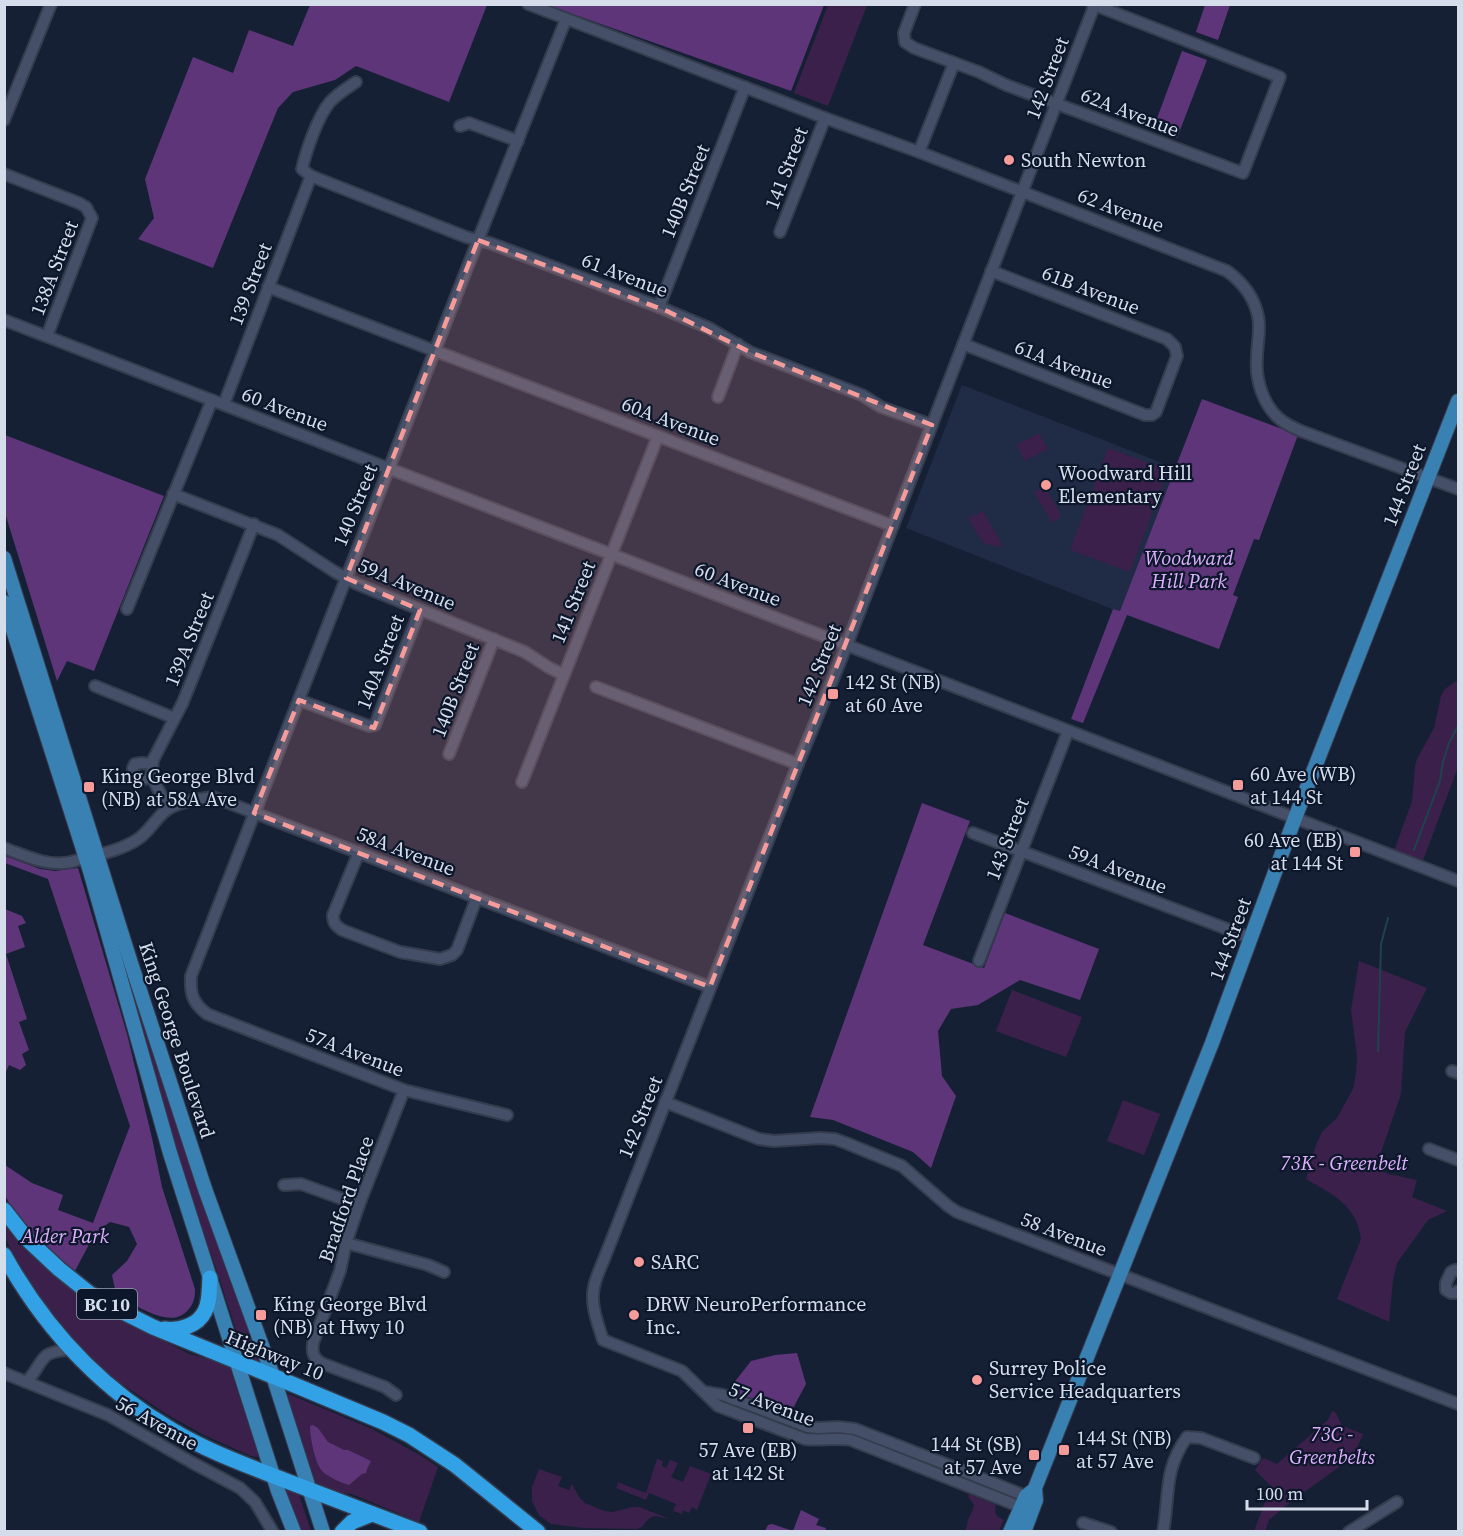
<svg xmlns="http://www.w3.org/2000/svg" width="1463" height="1536" viewBox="0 0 1463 1536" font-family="'Source Serif 4',serif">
	<rect width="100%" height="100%" fill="#162035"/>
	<polygon fill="#202b46" points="962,385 1175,468 1120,612 906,528"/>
	<g fill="#3a204a">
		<polygon points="828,5 867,5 828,106 794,93"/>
		<polygon points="1039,433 1048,449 1025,461 1016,445"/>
		<polygon points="1108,448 1168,470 1130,572 1070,550"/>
		<polygon points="1044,486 1062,516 1052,523 1034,492"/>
		<polygon points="983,511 1003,546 1000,547 983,543 968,518"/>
		<polygon points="1458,680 1458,767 1421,866 1393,854 1412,801 1415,766 1417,759 1434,728 1441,696 1445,689"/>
		<polygon points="127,961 262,1364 245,1358 216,1268 190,1199 119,963"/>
		<path d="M1359,961L1427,988L1405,1032L1401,1094L1376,1167L1388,1174L1417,1180L1412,1197L1447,1211L1428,1220L1397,1263L1393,1280L1389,1322L1337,1299L1361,1239C1357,1205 1332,1194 1306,1179L1316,1145L1322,1132L1337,1118L1353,1089L1356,1074L1357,1056L1351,1010Z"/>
		<polygon points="1012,990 1082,1017 1066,1057 996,1031"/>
		<polygon points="1123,1100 1160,1114 1144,1155 1107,1141"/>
		<polygon points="4,1221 123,1319 189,1354 213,1360 230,1367 259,1457 251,1456 204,1435 168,1415 110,1376 96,1364 69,1335 47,1308 28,1280 5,1238"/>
		<polygon points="286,1393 372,1429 418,1454 438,1467 419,1522 352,1494 340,1493 314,1482 285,1394"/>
		<polygon points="1332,1411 1336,1413 1342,1426 1363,1434 1353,1457 1293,1500 1269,1520 1265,1531 1254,1531 1271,1486 1255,1470 1263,1458 1277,1464 1328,1420"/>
		<polygon points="657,1459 663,1461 662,1466 666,1468 670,1460 678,1463 671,1477 683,1482 690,1466 711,1474 697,1510 692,1507 689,1513 683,1510 682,1514 673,1511 676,1504 649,1493 646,1500 616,1488 618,1485 617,1482 646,1493"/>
		<path d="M539,1469L562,1477L558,1486L569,1490L572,1484L579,1497L585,1503L604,1511L612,1512L633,1507H639L670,1519C653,1516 653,1512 642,1527L637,1529L583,1528L551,1524L539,1515L532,1501V1487Z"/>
		<polygon points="283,1486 298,1492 311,1531 299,1531"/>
		<path d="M969,1494L996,1505C994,1513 996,1517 1004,1520L999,1531H965C967,1528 967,1523 968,1520C970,1515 973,1511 974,1505L968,1496Z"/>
	</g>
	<g fill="#5e3578">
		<polygon points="310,5 487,5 449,102 356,66 335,80 293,92 278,108 213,268 138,239 154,218 145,179 193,57 233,73 249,30 293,46"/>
		<polygon points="547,5 824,4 824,5 791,91"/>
		<polygon points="1205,5 1230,5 1218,40 1196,32"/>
		<polygon points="1182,51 1207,60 1177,138 1153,129"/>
		<polygon points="1202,399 1298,435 1259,540 1254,539 1233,595 1238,597 1219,649 1127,615 1083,723 1071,719 1113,609 1120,611"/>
		<polygon points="5,435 164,496 94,671 67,661 57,681 5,513"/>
		<polygon points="922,803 970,821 923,945 984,968 1005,913 1099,949 1080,1000 1020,980 978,1005 951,1009 938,1031 942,1076 956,1096 931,1168 913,1152 833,1120 810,1117"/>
		<path d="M5,856L40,869L55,871L78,868L127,1034L152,1138L162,1187L195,1289C195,1298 194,1304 187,1311C170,1330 134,1304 116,1294L112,1275L127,1261L137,1244L129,1227L110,1222L95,1233L75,1271L41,1243L10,1204L5,1196V1165L32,1183L63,1195L58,1210L93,1223L130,1126L48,879L5,863Z"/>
		<polygon points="5,909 22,916 26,923 18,926 25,947 6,954 27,1019 19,1022 29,1050 22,1054 26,1065 20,1070 9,1065 5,1074"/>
		<polygon points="797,1353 806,1384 791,1412 734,1392 733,1384 751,1361 775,1355"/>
		<path d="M313,1425L318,1428L328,1442L344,1450H348L371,1461L367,1469L366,1473L362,1474L349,1485C341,1483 329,1477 323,1472C315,1464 310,1438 310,1426Z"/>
		<polygon points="801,1510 819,1519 816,1525 826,1528 825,1531 765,1531 768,1525 772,1524 793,1531"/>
	</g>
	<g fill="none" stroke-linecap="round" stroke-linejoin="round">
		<g stroke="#1e434d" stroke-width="2">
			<polyline points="1414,850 1440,781 1443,762 1449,743 1458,726"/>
			<polyline points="1378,1051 1381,944 1388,918"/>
		</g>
		<g stroke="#353c4e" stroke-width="14">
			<g id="minor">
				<path d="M528,4L825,118L919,152L1227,271C1242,282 1254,296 1258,316C1261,330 1257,343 1257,357C1255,379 1263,406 1281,420C1287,425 1294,428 1301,431L1458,489"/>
				<polyline points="915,4 904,33 905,42 914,48 979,72 1006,85 1243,173 1280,77 1092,4"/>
				<path d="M356,82C347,88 337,94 330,102C318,116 306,151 302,169L311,176L466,237L490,243L659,307L709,328L750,352L862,395L881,407L932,425"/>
				<polyline points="4,120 51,4"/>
				<polyline points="460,126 469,123 518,141"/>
				<polyline points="919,152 954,63"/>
				<polyline points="4,174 79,203 86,207 92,218 47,336"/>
				<polyline points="780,232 825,118"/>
				<polyline points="268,287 893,526"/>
				<polyline points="659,307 745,87"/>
				<polyline points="4,320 1458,881"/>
				<polyline points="963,344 1145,415 1152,415 1156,412 1177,356 1175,347 1167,339 991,271"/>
				<polyline points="718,397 738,344"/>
				<polyline points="224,404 311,176"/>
				<polyline points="173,494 278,535 335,572 357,584 525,652 548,667 564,675"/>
				<polyline points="127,609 212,400"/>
				<polyline points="95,686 174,718"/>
				<polyline points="596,687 798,764"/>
				<polyline points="299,700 369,726 375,725 420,610"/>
				<polyline points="449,754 494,639"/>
				<polyline points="152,764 142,763 135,764 133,768 133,776 138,779 153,778"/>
				<polyline points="522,782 658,436"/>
				<polyline points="168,809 153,779 152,771 153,760 183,702 254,524"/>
				<polyline points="973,833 1251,938"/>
				<path d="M4,848C26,856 48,867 71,862C93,855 119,852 138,839C150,831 157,816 168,809C180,801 200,799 213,797L710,987"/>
				<path d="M359,852L333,915C333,923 336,926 342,930L400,952L440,959L452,955L457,950L477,897"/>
				<polyline points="979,961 1068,731"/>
				<polyline points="1452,1071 1458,1073"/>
				<polyline points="665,1102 759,1139 774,1141 820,1138 835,1139 846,1143 902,1166 948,1206 957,1212 1458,1404"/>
				<path d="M507,1115L404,1090L207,1014C193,1003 190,995 191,976L478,240L566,19"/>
				<polyline points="1429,1149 1458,1160"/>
				<polyline points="284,1185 301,1184 359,1205"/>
				<polyline points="346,1243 428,1265 444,1272"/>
				<polyline points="1458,1271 1455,1270 1451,1272 1446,1283 1446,1290 1451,1293 1456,1293 1458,1291"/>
				<polyline points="4,1373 108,1415 191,1462 240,1488 255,1502 273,1532"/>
				<path d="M26,1382C36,1373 39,1361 47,1355C53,1351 63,1351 70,1349"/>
				<polyline points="705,1392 723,1395 808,1427 818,1428 838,1427 855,1429 948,1465 1033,1499"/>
				<path d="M396,1395L385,1387L321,1363C313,1357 312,1353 313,1343L340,1271L346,1243L359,1205L404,1090"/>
				<path d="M1026,1509L851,1440C836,1437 820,1441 805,1439L718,1406L682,1371L603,1340C598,1324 590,1304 594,1287C596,1276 602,1265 606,1254L798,764L842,657L1095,4"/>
				<polyline points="1083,1523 1111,1532"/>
				<path d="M1163,1532C1170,1494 1163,1471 1187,1437L1201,1438L1254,1458"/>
				<polyline points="1349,1532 1397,1502"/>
			</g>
		</g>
		<g stroke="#353c4e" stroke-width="16">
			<g id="major">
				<polyline points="4,558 130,960 205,1189 273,1376 323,1532"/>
				<polyline points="4,602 90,871 170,1153 278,1491 294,1532"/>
				<polyline points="1010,1532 1026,1496 1035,1489"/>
				<polyline points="1024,1532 1036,1500 1035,1488 1212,1043 1295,818 1458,401"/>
			</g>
		</g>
		<g stroke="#353c4e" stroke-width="18">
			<g id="highway">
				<polyline points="4,1210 26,1238 59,1269 89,1293 105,1303 153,1327 292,1384 383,1422 409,1435 455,1465 538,1532"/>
				<path d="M4,1255C44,1327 100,1388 172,1430C207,1451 246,1465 284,1480C329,1497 374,1514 420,1532"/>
				<path d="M164,1329C179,1331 198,1326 205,1311C210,1302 209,1289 210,1278"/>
				<polyline points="342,1532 352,1522 372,1514"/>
			</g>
		</g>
		<use href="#minor" stroke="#455068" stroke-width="10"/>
		<use href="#major" stroke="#3a81b3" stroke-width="14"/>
		<use href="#highway" stroke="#32a1e5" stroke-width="15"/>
	</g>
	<path fill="#f59b9a" fill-opacity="0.2" stroke="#f59b9a" stroke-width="4.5" stroke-dasharray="12 8" stroke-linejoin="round" d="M478,240L667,311L750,352L932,425L710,987L254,813L299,700L374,728L420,610L346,578Z"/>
	<g fill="#f59b9a" stroke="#0d172b" stroke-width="2">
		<circle cx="1009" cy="160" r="6"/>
		<circle cx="1046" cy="485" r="6"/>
		<rect x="827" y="688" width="12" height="12" rx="3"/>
		<rect x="1232" y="779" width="12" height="12" rx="3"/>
		<rect x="83" y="781" width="12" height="12" rx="3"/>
		<rect x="1349" y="846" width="12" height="12" rx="3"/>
		<circle cx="639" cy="1262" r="6"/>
		<rect x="255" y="1309" width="12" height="12" rx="3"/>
		<circle cx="634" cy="1315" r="6"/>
		<circle cx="977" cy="1380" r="6"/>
		<rect x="742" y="1422" width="12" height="12" rx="3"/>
		<rect x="1058" y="1444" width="12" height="12" rx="3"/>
		<rect x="1028" y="1449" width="12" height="12" rx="3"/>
	</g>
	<g text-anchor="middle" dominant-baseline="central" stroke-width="4.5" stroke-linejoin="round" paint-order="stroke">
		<rect fill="#0d172b" stroke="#99a2b1" stroke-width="1.5" x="77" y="1289" width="60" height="30" rx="4.5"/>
		<g font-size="18" font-weight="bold" fill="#d5ddeb">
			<text x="107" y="1304">BC 10</text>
		</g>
		<g font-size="20" fill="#d5ddeb" stroke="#0d172b">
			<text transform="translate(1047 78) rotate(-69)">142 Street</text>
			<text transform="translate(1130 112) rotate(21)">62A Avenue</text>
			<text transform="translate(786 168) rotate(-69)">141 Street</text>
			<text transform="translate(685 191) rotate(-68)">140B Street</text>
			<text transform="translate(1121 210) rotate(21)">62 Avenue</text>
			<text transform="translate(54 268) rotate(-69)">138A Street</text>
			<text transform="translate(625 275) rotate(21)">61 Avenue</text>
			<text transform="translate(250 284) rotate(-69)">139 Street</text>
			<text transform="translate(1091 290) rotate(21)">61B Avenue</text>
			<text transform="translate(1064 364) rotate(21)">61A Avenue</text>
			<text transform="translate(285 409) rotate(21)">60 Avenue</text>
			<text transform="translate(671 421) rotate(21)">60A Avenue</text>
			<text transform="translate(1404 485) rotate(-69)">144 Street</text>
			<text transform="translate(355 505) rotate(-68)">140 Street</text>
			<text transform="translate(407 584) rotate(23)">59A Avenue</text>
			<text transform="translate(738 584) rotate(21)">60 Avenue</text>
			<text transform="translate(573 602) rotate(-68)">141 Street</text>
			<text transform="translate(189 639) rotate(-68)">139A Street</text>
			<text transform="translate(380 662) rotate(-69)">140A Street</text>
			<text transform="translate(819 665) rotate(-68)">142 Street</text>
			<text transform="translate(455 690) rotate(-69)">140B Street</text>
			<text transform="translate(1007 839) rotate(-69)">143 Street</text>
			<text transform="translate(406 851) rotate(21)">58A Avenue</text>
			<text transform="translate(1118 869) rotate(21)">59A Avenue</text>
			<text transform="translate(1230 939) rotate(-70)">144 Street</text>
			<text transform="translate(177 1040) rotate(72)">King George Boulevard</text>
			<text transform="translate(355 1052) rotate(21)">57A Avenue</text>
			<text transform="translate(640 1117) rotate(-68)">142 Street</text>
			<text transform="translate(346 1199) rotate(-71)">Bradford Place</text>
			<text transform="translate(1064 1234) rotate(21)">58 Avenue</text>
			<text transform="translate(275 1355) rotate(22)">Highway 10</text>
			<text transform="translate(772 1404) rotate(21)">57 Avenue</text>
			<text transform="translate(157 1423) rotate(29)">56 Avenue</text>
		</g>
		<g font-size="20" fill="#d5ddeb" stroke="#0d172b" text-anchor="start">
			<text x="1021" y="160">South Newton</text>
			<text x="1058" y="473">Woodward Hill<tspan x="1058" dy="23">Elementary</tspan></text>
			<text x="845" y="682">142 St (NB)<tspan x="845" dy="23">at 60 Ave</tspan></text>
			<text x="1250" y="774">60 Ave (WB)<tspan x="1250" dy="23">at 144 St</tspan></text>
			<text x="101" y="776">King George Blvd<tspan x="101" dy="23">(NB) at 58A Ave</tspan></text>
			<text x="1343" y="840" text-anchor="end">60 Ave (EB)<tspan x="1343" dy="23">at 144 St</tspan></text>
			<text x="651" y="1262">SARC</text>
			<text x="273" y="1304">King George Blvd<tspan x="273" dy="23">(NB) at Hwy 10</tspan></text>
			<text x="646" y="1304">DRW NeuroPerformance<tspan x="646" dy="23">Inc.</tspan></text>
			<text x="989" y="1368">Surrey Police<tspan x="989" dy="23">Service Headquarters</tspan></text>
			<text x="1076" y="1438">144 St (NB)<tspan x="1076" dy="23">at 57 Ave</tspan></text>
			<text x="1022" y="1444" text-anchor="end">144 St (SB)<tspan x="1022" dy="23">at 57 Ave</tspan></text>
			<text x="748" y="1450" text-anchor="middle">57 Ave (EB)<tspan x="748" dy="23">at 142 St</tspan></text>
		</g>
		<g font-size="20" font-style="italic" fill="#deb0fd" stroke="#0d172b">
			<text x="1189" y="558">Woodward<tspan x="1189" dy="23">Hill Park</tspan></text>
			<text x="1344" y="1163">73K - Greenbelt</text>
			<text x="65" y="1236">Alder Park</text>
			<text x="1332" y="1434">73C -<tspan x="1332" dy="23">Greenbelts</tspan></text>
		</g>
	</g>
	<rect width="1463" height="1536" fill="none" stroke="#d5ddeb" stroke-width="12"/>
	<path d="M1247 1500v9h120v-9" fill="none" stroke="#d5ddeb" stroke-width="3"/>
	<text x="1256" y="1500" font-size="18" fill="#d5ddeb" stroke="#0d172b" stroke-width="4.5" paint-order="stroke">100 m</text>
</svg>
